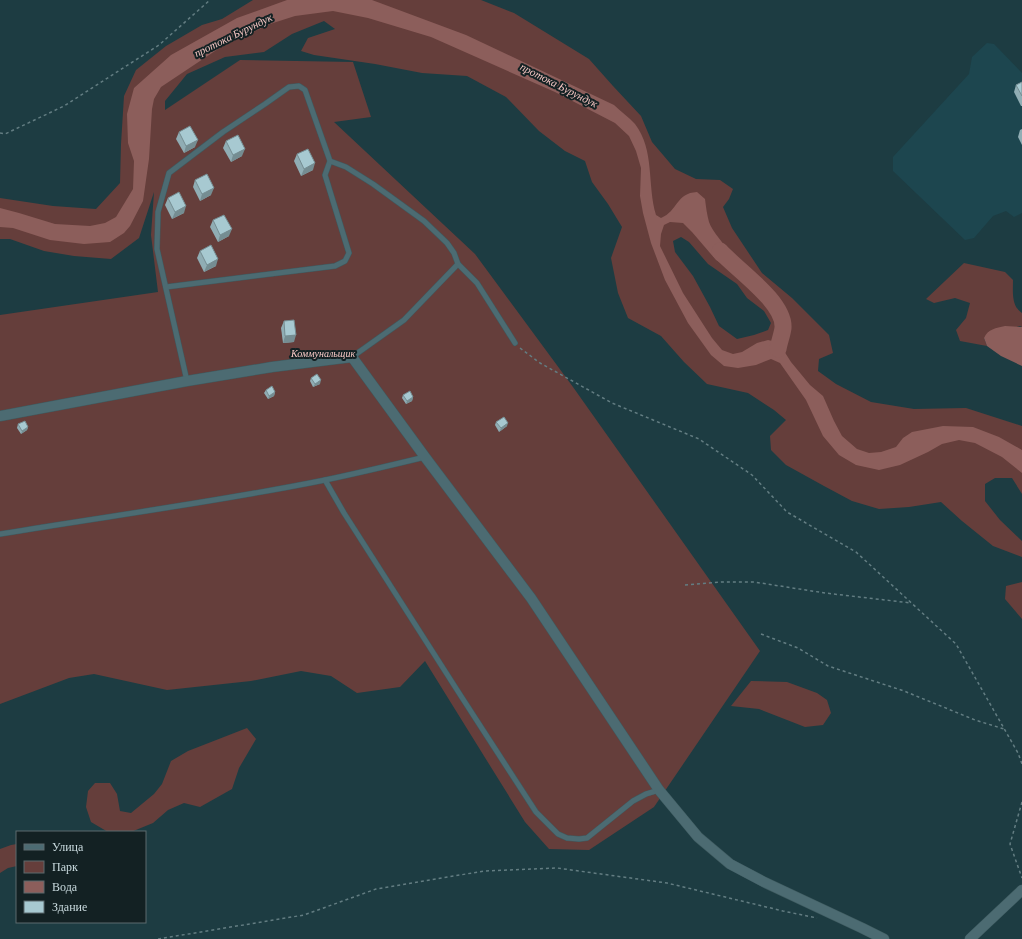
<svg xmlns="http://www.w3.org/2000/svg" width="1022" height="939" viewBox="0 0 1022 939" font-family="Georgia,serif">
	<rect width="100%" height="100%" fill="#1d3c42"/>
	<polygon fill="#1d464f" points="987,43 994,44 1022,73 1022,213 1014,217 1006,211 993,216 974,238 965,240 893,171 893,157 969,74 972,57"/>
	<g fill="#653e3b" fill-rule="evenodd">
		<path d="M253,0H481L514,13L589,59L613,86L641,116L652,142L675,169L696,179L720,180L733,189L729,199L723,207L732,228L762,273L792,298L829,335L833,353L819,359L818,371L836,384L871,402L914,409L966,408L1022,426V494L1012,478H995L985,484V501L1000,520L1022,541V557L993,546L962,521L941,502L909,507L879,509L852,501L824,486L786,465L771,450L770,436L786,420L774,410L748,393L707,384L684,362L661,336L628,318L618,293L611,258L622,227L608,204L592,182L585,161L565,151L539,131L506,97L467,76L422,73L375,64L314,55L301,51L308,38L335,29L324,21L292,34L264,52L225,57L187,74L165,101V110L240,60L353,62L371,117L334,122L475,254L573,387L760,651L654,807L589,850L549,849L525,822L425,661L400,687L357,693L331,676L301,671L251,681L167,690L94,674L69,678L0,704V315L158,292L151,235L154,192L139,238L111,259L74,256L44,251L10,239H0V198L53,206L96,209L120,183L121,144L124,96L136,70L166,46L202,25L222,19ZM681,237L689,242L708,264L737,284L747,298L764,311L771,323L768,330L754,335L737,339L719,326L710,307L693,276L675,252L673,241Z"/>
		<path d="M964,263L1005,272L1013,280C1013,291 1011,306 1022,313V327L1020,326L984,338L987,346L960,341L956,330L966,318L970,303L955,298L934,303L926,299Z"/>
		<polygon points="1022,582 1022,619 1005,599 1006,586"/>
		<polygon points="751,681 787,682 817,693 827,700 831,713 823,725 805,727 759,709 731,706"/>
		<polygon points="247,728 256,739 239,768 232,789 200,807 184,803 168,810 153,823 131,832 108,832 91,822 86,807 88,791 95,783 110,783 117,794 120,811 131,813 154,794 162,784 171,761 188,751"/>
		<polygon points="17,844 17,866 8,868 0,873 0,849 11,845"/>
	</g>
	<g fill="#8c5e5b">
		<path d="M287,0H372L466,35L614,105C620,111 629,117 635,124C655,150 647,185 656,215L661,218C678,211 676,193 697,192L705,199C706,207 707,215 709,222C713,234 731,251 738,264L736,268L730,269L716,260L692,232L683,223L670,222L664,225L661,234L660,246L683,293L712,338L722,350L733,354L742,352L757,343L768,340L777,342L784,351L791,362L810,385L823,396L834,421L842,436L857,449L869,453L881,452L896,447L903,438L912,432L943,426L973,427L999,437L1022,450V473L1002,457L975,443L959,440L942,444L928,452L900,465L879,470L856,465L839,455L823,436L806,400L780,363L771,359L756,365L738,368L724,366L711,355L688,323L665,280L651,243L643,213L640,196L641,168L636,151L629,136L615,123L555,92L431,37L368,18L333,11L295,16L270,24L221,47L161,87L154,99L152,109L149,159L143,201L130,226L124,233L110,242L84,244L50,240L13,228L0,227V208L19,213L55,224L90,226L105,223L116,217L133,189L134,161L128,143L127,114L134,88L171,55L237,18Z"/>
		<path d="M1005,326L1022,327V366L1001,356L987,346L984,338C988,329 996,328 1005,326Z"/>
	</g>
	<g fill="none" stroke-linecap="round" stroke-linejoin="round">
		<path stroke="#8c5e5b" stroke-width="17" d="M720,251C736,269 785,302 783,328C782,335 779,343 778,349"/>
		<g stroke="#3e5a5f" stroke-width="6">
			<g id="service">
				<polyline points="166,287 335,266 345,261 349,253 325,175 330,161"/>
				<polyline points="352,357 404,320 458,264"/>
				<polyline points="187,381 157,249 158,212 169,173 223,132 265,104 289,87 299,86 305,90 330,161 346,167 373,184 424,221 447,243 454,253 458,264 477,283 515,343"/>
				<polyline points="325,480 344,513 459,693 536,812 558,834 567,838 579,839 587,838 633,801 646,794 659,790"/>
				<path d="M0,534C108,516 217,502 325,480C359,473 392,465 425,457"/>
			</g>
		</g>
		<g stroke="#3e5a5f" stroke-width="11">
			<polyline id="minor" points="0,416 187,381 272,367 352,357 425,457 531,598 659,790 698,837 730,864 764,882 862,928 884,939"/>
		</g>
		<g stroke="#3e5a5f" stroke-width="11">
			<polyline id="tertiary" points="970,939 1022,890"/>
		</g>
		<g stroke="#637d82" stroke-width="1.5" stroke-dasharray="3 3" stroke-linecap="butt">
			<polyline points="0,133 5,134 64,106 159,45 210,0"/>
			<polyline points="520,348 540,363 612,403 699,439 752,475 787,512 856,552 956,644 1018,753 1022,764"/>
			<polyline points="685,585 721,582 754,582 825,593 911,603"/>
			<polyline points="761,634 798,648 828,666 904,691 975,720 1004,729"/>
			<polyline points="1022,802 1010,844 1022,878"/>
			<polyline points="158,939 304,915 376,889 484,871 557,868 667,883 783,911 817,918"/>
		</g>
		<use href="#service" stroke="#4c6b72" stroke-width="5"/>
		<use href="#minor" stroke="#4c6b72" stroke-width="10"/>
		<use href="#tertiary" stroke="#4c6b72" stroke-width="10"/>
	</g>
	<g fill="#90adb4">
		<polygon points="1022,82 1022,106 1021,106 1014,92 1016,85"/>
		<polygon points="1022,129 1022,145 1018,137 1020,130"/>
		<polygon points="179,132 195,147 184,153 176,139"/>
		<polygon points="226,141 242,156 231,162 223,148"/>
		<polygon points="297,154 313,170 301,176 294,161"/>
		<polygon points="195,180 211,195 200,201 193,187"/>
		<polygon points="168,198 184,213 172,219 165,205"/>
		<polygon points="213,220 229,236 218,242 210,227"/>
		<polygon points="200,251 216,266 204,272 197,258"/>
		<polygon points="284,321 294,342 283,343 281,328"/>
		<polygon points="311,378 320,384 313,387 310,381"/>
		<polygon points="266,390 275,392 274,396 268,399 264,393"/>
		<polygon points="403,395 413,397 412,401 406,404 402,398"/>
		<polygon points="496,422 507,426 499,432 495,425"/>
		<polygon points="18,424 28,427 27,430 21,434 17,428"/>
	</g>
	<g fill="#758d92">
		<polygon points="198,140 195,147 184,153 186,146"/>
		<polygon points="245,149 242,156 231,162 233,155"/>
		<polygon points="315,163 313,170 301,176 304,169"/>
		<polygon points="214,188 211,195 200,201 202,194"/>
		<polygon points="186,206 184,213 172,219 175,212"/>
		<polygon points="232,229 229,236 218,242 220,235"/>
		<polygon points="218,259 216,266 204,272 207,265"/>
		<polygon points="296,335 294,342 283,343 285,336"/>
		<polygon points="321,380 320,384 313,387 315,384"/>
		<polygon points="275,392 274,396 268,399 269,396"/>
		<polygon points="413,397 412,401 406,404 407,401"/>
		<polygon points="508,423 507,426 499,432 501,428"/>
		<polygon points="28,427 27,430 21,434 22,431"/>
	</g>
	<g fill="#a7c9d1" stroke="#758d92">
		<polygon points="1022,82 1022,96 1016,85"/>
		<polygon points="190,126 198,140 186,146 179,132"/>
		<polygon points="238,135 245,149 233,155 226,141"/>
		<polygon points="308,149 315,163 304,169 297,154"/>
		<polygon points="207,174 214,188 202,194 195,180"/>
		<polygon points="179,192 186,206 175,212 168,198"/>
		<polygon points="224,215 232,229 220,235 213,220"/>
		<polygon points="211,245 218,259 207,265 200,251"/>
		<polygon points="294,320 296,335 285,336 284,321"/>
		<polygon points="317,374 321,380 315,384 311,378"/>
		<polygon points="272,386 275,392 269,396 266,390"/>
		<polygon points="410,391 413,397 407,401 403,395"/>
		<polygon points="504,417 508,423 501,428 496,422"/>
		<polygon points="25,421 28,427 22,431 18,424"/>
	</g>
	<g text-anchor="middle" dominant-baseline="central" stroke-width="4" stroke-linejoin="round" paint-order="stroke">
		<g font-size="10" font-style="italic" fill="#f8c8c5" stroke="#132123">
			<text x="323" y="353">Коммунальщик</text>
		</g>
		<g font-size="11" font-style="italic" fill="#f6c6c3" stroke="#132123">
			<text transform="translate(233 35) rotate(-26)">протока Бурундук</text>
			<text transform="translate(559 85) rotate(27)">протока Бурундук</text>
		</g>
	</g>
	<rect x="16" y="831" width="130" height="92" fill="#132123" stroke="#5c6b6e"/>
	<rect x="24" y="844" width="20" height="6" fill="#4c6b72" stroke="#5c6b6e"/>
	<text x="52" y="851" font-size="12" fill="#c9dade">Улица</text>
	<rect x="24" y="861" width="20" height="12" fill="#653e3b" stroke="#5c6b6e"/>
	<text x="52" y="871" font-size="12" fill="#c9dade">Парк</text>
	<rect x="24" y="881" width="20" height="12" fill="#8c5e5b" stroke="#5c6b6e"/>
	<text x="52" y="891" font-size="12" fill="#c9dade">Вода</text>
	<rect x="24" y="901" width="20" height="12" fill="#a7c9d1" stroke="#5c6b6e"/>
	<text x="52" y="911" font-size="12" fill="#c9dade">Здание</text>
</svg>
